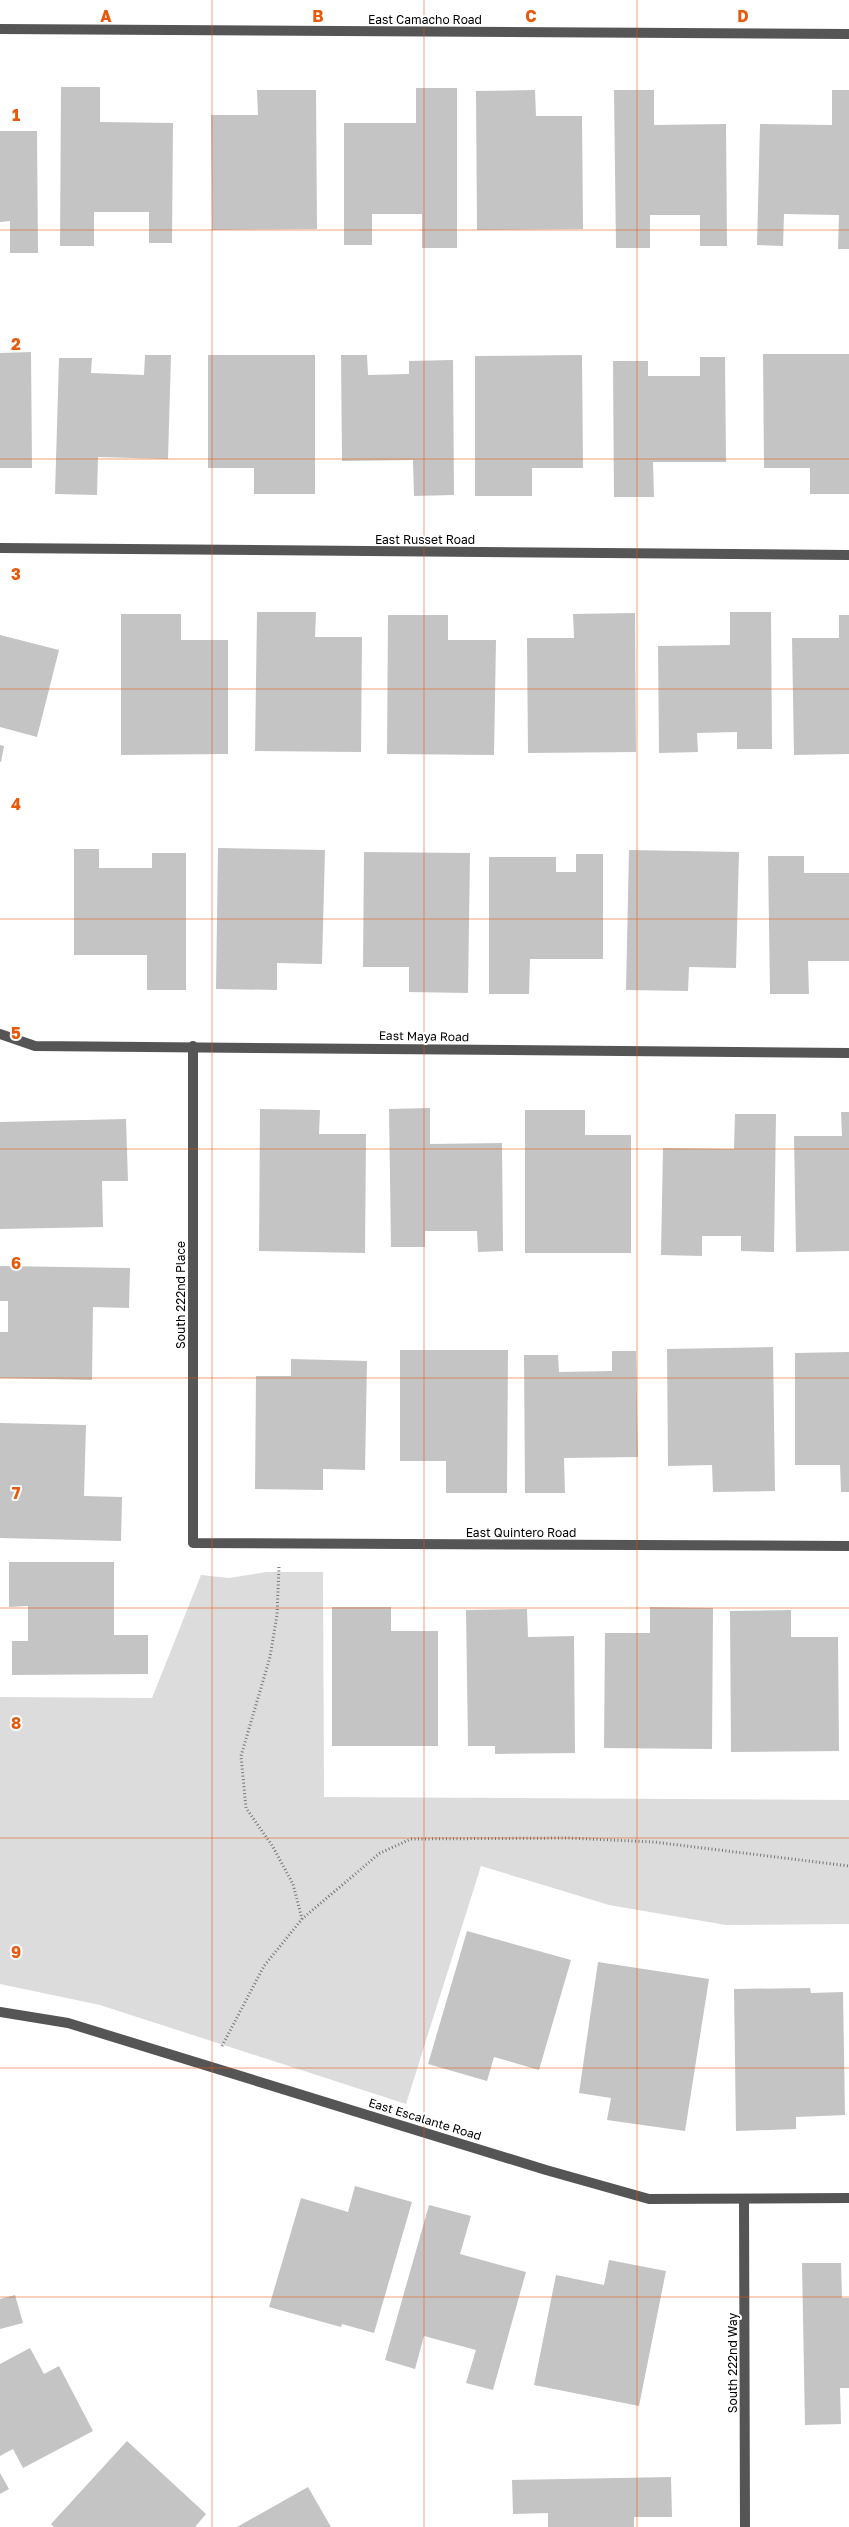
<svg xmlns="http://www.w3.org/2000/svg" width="849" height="2527" viewBox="0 0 849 2527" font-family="'Golos Text',sans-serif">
	<rect width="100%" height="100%" fill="#fff"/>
	<polygon fill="#dcdcdc" points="267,1572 323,1572 324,1797 849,1800 849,1924 726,1925 609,1905 481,1866 406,2104 100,2005 0,1984 0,1697 152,1698 201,1575 229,1578"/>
	<g fill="#c4c4c4">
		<polygon points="61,87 100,87 100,122 173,123 172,243 149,243 149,212 94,212 94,246 60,246"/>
		<polygon points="416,88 457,88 457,248 422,248 422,214 372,214 372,245 344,245 344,123 416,123"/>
		<polygon points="257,90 316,90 317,229 212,230 211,115 258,115"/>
		<polygon points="535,90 536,116 582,116 583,229 477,230 476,91"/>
		<polygon points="614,90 654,90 654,125 726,124 727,246 700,246 700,215 650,215 650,248 616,248"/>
		<polygon points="832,90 849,90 849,249 838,249 839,215 784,214 783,246 757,245 760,124 832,125"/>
		<polygon points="0,131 37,131 38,253 10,253 10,221 0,222"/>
		<polygon points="31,352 32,468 0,468 0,353"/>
		<polygon points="763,354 849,354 849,494 810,494 810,468 764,468"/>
		<polygon points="145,355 171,355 168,459 98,457 97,495 55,494 59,358 92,358 91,373 144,375"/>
		<polygon points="208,355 315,355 315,494 254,494 254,468 208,468"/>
		<polygon points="341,355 367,355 368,375 409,374 409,361 453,360 454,495 414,496 413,460 342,461"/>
		<polygon points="582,355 583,468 532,468 532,496 475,496 475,356"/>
		<polygon points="700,357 725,357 726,462 653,462 654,497 614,497 613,361 648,361 648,376 700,376"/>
		<polygon points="257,612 316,612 315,637 362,637 361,752 255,751"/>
		<polygon points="730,612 771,612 772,749 737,749 737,732 697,733 698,752 659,753 658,646 730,645"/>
		<polygon points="635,613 636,752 528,753 527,638 574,638 573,614"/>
		<polygon points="121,614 181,614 181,640 228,640 228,754 121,755"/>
		<polygon points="388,615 448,615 448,640 496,640 494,755 387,754"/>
		<polygon points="839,615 849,615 849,754 794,755 792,638 839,638"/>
		<polygon points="0,635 59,650 37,737 0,727"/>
		<polygon points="0,745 4,746 1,762 0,762"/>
		<polygon points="218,848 325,850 322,964 277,963 277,990 216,989"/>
		<polygon points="74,849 99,849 99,868 152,868 152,853 186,853 186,990 147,990 147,955 74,955"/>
		<polygon points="629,850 739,852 736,968 689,967 688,991 626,990"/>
		<polygon points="364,852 470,853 468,993 409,992 409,967 363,967"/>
		<polygon points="576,854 603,854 603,959 530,959 529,994 489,994 489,857 556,857 556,872 576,872"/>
		<polygon points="768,856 804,856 804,873 849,873 849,961 808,961 809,994 770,994"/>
		<polygon points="430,1108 430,1144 502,1143 503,1251 478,1252 477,1231 425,1231 425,1247 391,1247 389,1109"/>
		<polygon points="260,1109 320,1110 319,1134 366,1134 365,1253 259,1251"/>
		<polygon points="525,1110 585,1110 585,1135 631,1135 631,1253 525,1253"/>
		<polygon points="841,1112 849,1112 849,1251 796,1252 794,1136 842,1136"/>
		<polygon points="735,1114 776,1114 774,1252 741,1251 741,1236 702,1236 702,1256 661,1255 663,1148 734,1149"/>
		<polygon points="126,1119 128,1181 102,1181 103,1227 0,1229 0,1122"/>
		<polygon points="0,1266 130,1268 129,1308 93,1307 92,1380 0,1378 0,1332 8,1332 8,1301 0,1301"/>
		<polygon points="773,1347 775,1491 713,1492 712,1465 668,1466 667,1349"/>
		<polygon points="400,1350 508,1350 507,1493 446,1493 446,1461 400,1461"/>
		<polygon points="612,1351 636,1351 638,1457 564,1458 565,1493 525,1493 524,1355 558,1355 559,1372 612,1371"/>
		<polygon points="849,1352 849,1492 841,1492 840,1465 795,1465 795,1353"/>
		<polygon points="291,1359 367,1361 365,1470 323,1469 323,1490 255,1489 256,1376 291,1376"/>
		<polygon points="0,1423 86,1425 84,1496 122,1497 121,1541 0,1538"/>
		<polygon points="9,1562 114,1562 114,1635 148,1635 148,1674 12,1675 12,1641 28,1641 28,1606 9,1607"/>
		<polygon points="332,1607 391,1607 391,1631 438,1631 438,1746 332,1746"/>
		<polygon points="650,1607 713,1608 712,1749 604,1748 605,1633 650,1633"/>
		<polygon points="527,1609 528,1637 574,1636 575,1753 495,1754 495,1746 468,1746 466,1610"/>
		<polygon points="791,1610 791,1637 838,1637 839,1751 731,1752 730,1611"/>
		<polygon points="467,1931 571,1960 539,2070 494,2057 487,2081 428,2064"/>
		<polygon points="598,1962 709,1979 685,2131 607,2120 611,2098 579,2093"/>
		<polygon points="810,1988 811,1993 843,1992 845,2115 796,2117 796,2129 736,2131 734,1989"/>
		<polygon points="355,2186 412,2202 374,2333 342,2324 341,2327 269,2307 301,2198 348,2212"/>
		<polygon points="429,2205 471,2216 460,2254 526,2272 493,2390 466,2383 476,2350 424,2336 415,2369 385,2360"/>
		<polygon points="609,2260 666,2271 639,2406 534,2385 556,2275 604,2285"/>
		<polygon points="802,2263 841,2263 842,2298 849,2298 849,2388 840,2388 841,2424 805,2425"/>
		<polygon points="15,2295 23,2323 0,2329 0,2299"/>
		<polygon points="30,2348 44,2374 59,2366 93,2431 23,2468 13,2449 0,2456 0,2364"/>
		<polygon points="127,2441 206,2514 195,2527 54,2527 51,2524"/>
		<polygon points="0,2473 9,2489 0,2494"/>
		<polygon points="671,2477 672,2517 634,2517 634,2527 548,2527 548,2513 513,2514 512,2480"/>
		<polygon points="308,2487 331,2527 237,2527"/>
	</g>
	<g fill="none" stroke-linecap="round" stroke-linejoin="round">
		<g stroke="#777" stroke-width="3" stroke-dasharray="1 2.5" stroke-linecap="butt">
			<polyline points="279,1567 277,1615 270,1657 241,1756 246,1808 273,1847 293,1884 302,1919"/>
			<polyline points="222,2046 264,1966 302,1919 380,1853 411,1839 568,1838 654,1842 849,1866"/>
		</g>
		<g stroke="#555" stroke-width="10">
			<polyline points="0,29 849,34"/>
			<polyline points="0,548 849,555"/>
			<polyline points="0,1034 35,1046 849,1053"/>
			<polyline points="193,1046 193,1543 849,1546"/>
			<polyline points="0,2012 68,2023 546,2170 649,2199 849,2198"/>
			<polyline points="744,2199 745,2527"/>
		</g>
	</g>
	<path fill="none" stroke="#e8590c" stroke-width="1" stroke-opacity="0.55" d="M212,0V2527M424,0V2527M637,0V2527M0,230H849M0,459H849M0,689H849M0,919H849M0,1149H849M0,1378H849M0,1608H849M0,1838H849M0,2068H849M0,2297H849"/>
	<g text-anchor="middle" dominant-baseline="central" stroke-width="4" stroke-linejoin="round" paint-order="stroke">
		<g font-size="12" fill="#000" stroke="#fff">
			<text x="425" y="19">East Camacho Road</text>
			<text x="425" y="539">East Russet Road</text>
			<text transform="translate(424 1036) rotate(1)">East Maya Road</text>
			<text transform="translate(180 1295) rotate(-90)">South 222nd Place</text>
			<text x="521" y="1532">East Quintero Road</text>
			<text transform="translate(425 2119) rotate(17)">East Escalante Road</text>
			<text transform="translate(732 2363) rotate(-90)">South 222nd Way</text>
		</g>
	</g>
	<g font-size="16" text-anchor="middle" font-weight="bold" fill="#e8590c" stroke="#fff" stroke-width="4" stroke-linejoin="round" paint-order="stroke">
		<text x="106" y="22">A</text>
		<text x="318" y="22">B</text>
		<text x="531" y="22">C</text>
		<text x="743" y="22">D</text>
		<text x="16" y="121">1</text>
		<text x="16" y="350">2</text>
		<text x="16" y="580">3</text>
		<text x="16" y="810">4</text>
		<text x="16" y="1039">5</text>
		<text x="16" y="1269">6</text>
		<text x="16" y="1499">7</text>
		<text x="16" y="1729">8</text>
		<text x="16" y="1958">9</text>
	</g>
</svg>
